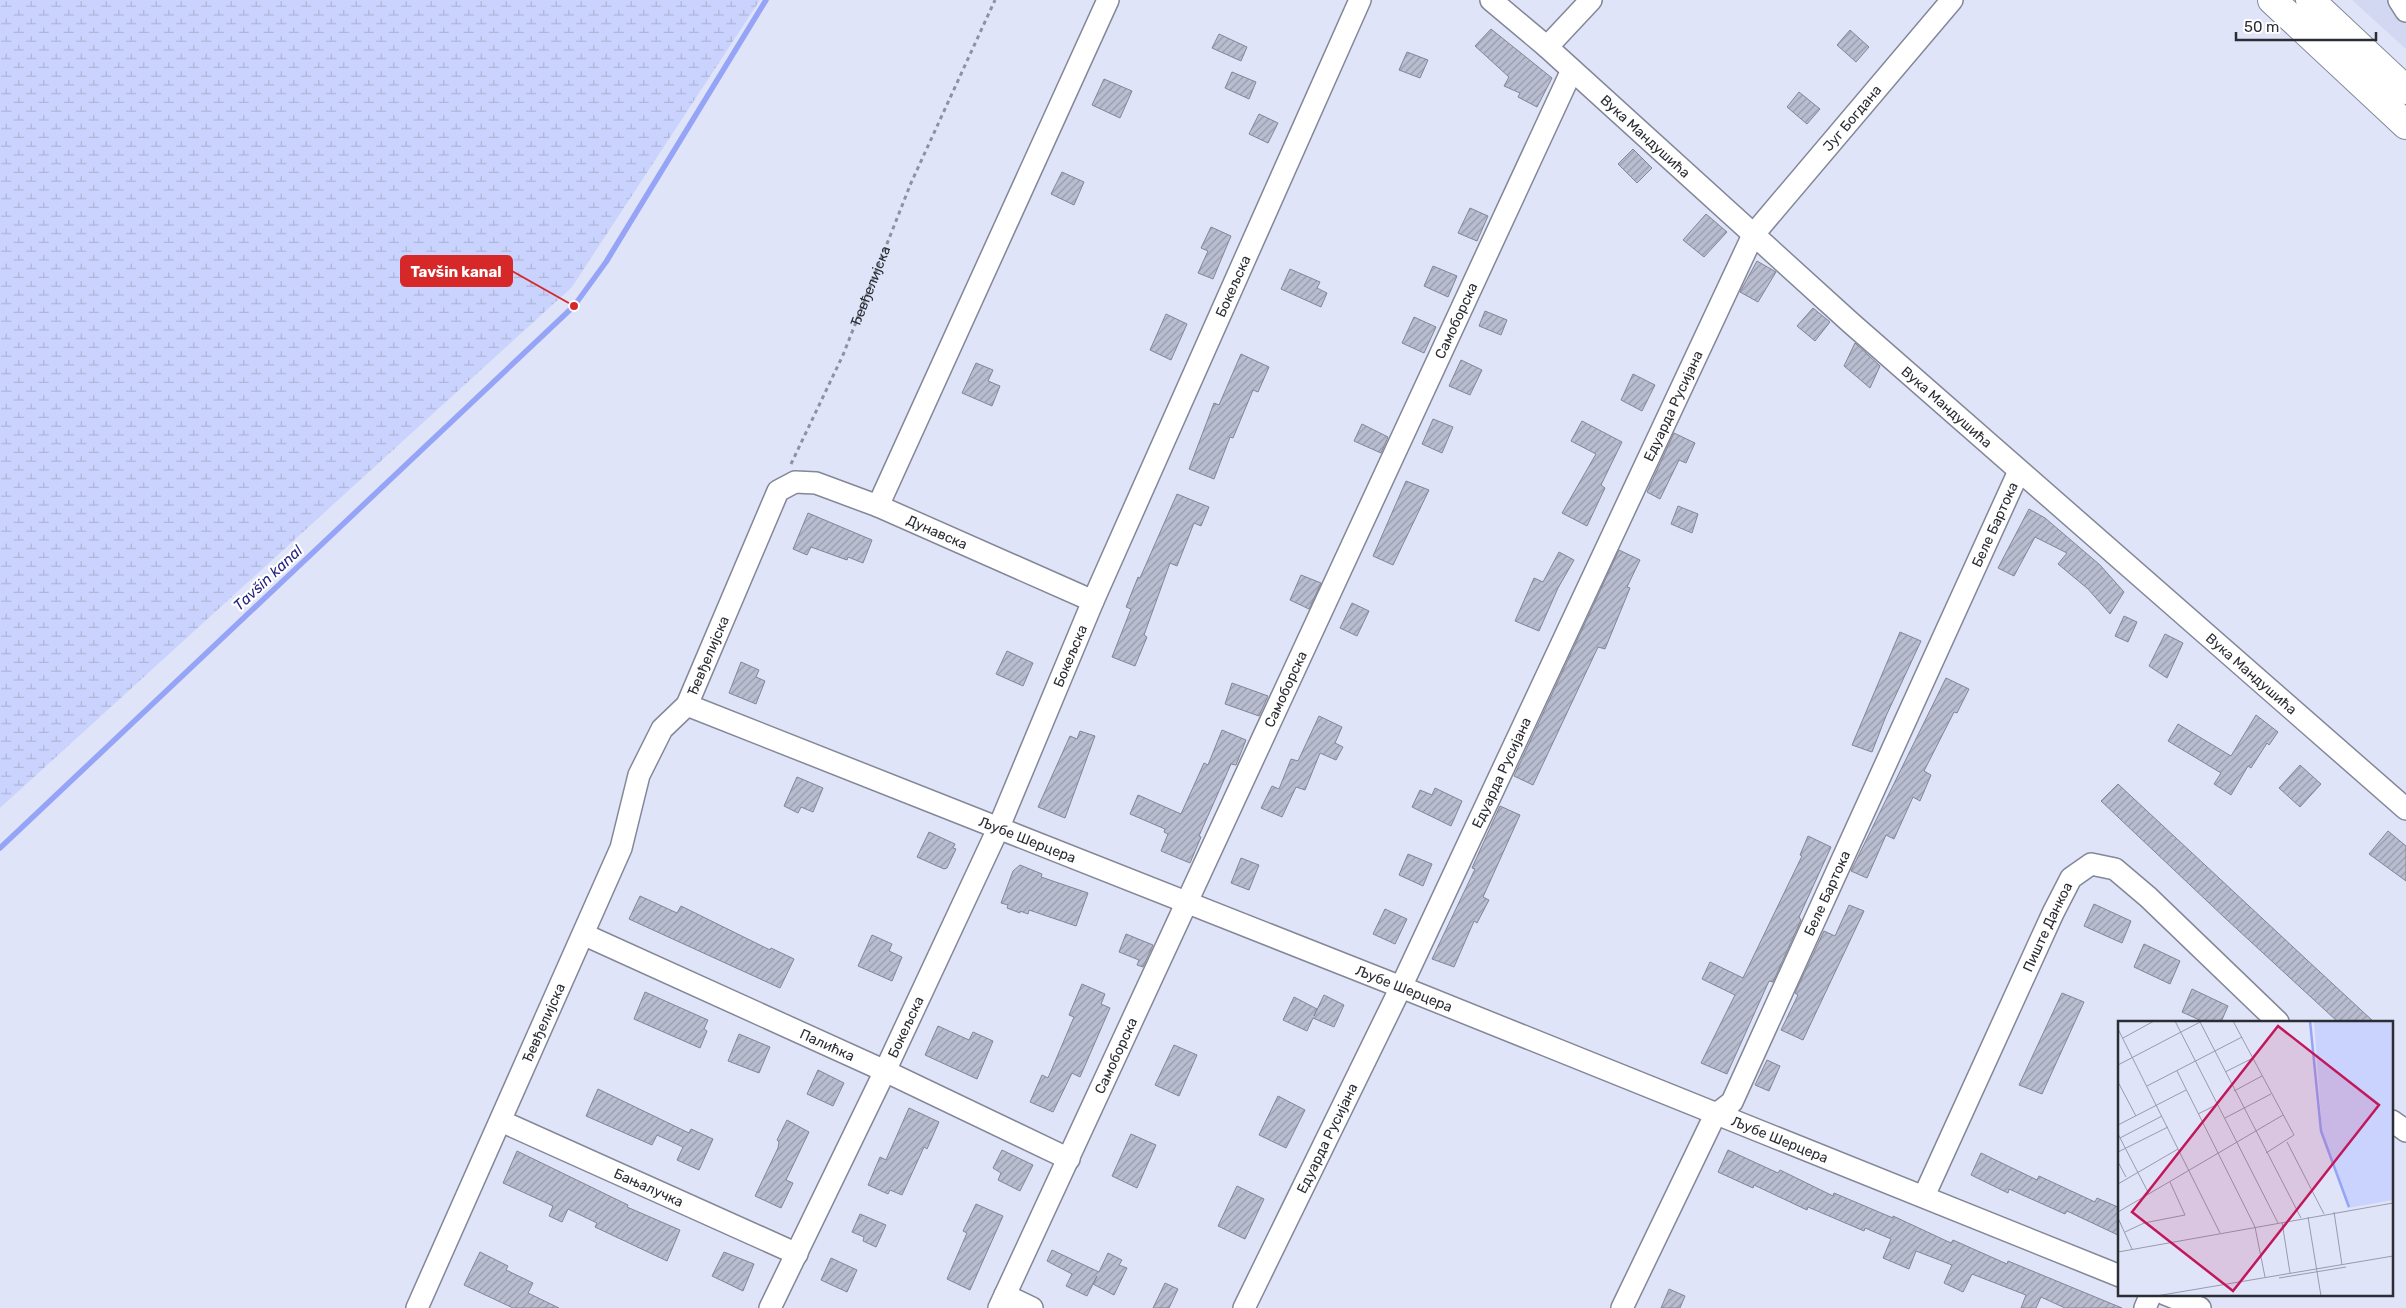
<svg xmlns="http://www.w3.org/2000/svg" width="2406" height="1308" viewBox="0 0 2406 1308" font-family="Rubik,sans-serif">
	<defs>
		<pattern id="wetland-marsh" width="20" height="14" patternUnits="userSpaceOnUse" patternTransform="scale(1.25)"><rect width="20" height="14" fill="#cad3fd"/><path d="M1 5h8M5 5V1M11 12h8M15 12V8" fill="none" stroke="#aeb5d9"/></pattern>
		<pattern id="building-hatch" width="6" height="6" patternUnits="userSpaceOnUse" patternTransform="scale(1.25)"><rect width="6" height="6" fill="#b9bdd0"/><path d="M-1 1l2-2M0 6l6-6M5 7l2-2" fill="none" stroke="#979aaa"/></pattern>
	</defs>
	<rect width="100%" height="100%" fill="#e0e4f8"/>
	<polygon fill="#d3d8f2" points="2352,0 2406,0 2406,49"/>
	<polygon fill="url(#wetland-marsh)" points="0,0 760,0 572,287 0,808"/>
	<g fill="none" stroke-linecap="round" stroke-linejoin="round">
		<polyline stroke="#95a4f6" stroke-width="5.5" points="0,848 574,306 606,262 766,0"/>
	</g>
	<g fill="url(#building-hatch)" stroke="#828697">
		<polygon points="1491,29 1552,78 1537,107 1518,97 1520,93 1504,86 1509,77 1475,46"/>
		<polygon points="1850,30 1869,47 1856,62 1837,45"/>
		<polygon points="1219,34 1247,47 1241,61 1212,48"/>
		<polygon points="1407,52 1428,60 1420,78 1399,70"/>
		<polygon points="1232,72 1256,82 1249,99 1225,88"/>
		<polygon points="1104,79 1132,91 1120,118 1092,105"/>
		<polygon points="1799,92 1820,109 1807,124 1787,107"/>
		<polygon points="1259,114 1278,123 1268,143 1249,134"/>
		<polygon points="1633,149 1652,168 1637,183 1618,164"/>
		<polygon points="1062,172 1084,182 1074,205 1051,194"/>
		<polygon points="1470,208 1488,216 1477,241 1458,233"/>
		<polygon points="1706,214 1727,232 1704,257 1683,240"/>
		<polygon points="1211,227 1231,236 1213,279 1198,273 1208,251 1201,248"/>
		<polygon points="1757,261 1776,272 1758,302 1740,292"/>
		<polygon points="1433,266 1457,276 1448,297 1424,286"/>
		<polygon points="1290,269 1320,282 1317,288 1327,293 1321,307 1281,289"/>
		<polygon points="1813,308 1830,322 1815,341 1797,326"/>
		<polygon points="1485,311 1507,320 1501,335 1479,326"/>
		<polygon points="1166,314 1187,324 1171,360 1150,350"/>
		<polygon points="1414,317 1436,327 1424,353 1402,343"/>
		<polygon points="1855,343 1880,366 1870,388 1844,366"/>
		<polygon points="1241,354 1269,367 1258,392 1253,390 1233,438 1230,437 1214,479 1189,469 1214,403 1219,405"/>
		<polygon points="1461,360 1482,370 1470,395 1449,386"/>
		<polygon points="976,363 993,370 988,381 1000,386 992,406 962,393"/>
		<polygon points="1633,374 1655,385 1642,411 1621,400"/>
		<polygon points="1433,419 1453,427 1442,453 1422,444"/>
		<polygon points="1582,421 1622,442 1601,485 1605,488 1587,526 1562,513 1596,454 1571,441"/>
		<polygon points="1362,424 1388,437 1381,453 1354,441"/>
		<polygon points="1674,433 1695,443 1686,463 1679,460 1660,499 1647,492"/>
		<polygon points="1406,481 1429,490 1393,565 1373,556"/>
		<polygon points="1177,494 1209,507 1201,526 1194,523 1177,566 1170,563 1144,635 1147,637 1135,666 1112,657 1131,609 1126,607 1138,577 1140,578"/>
		<polygon points="1678,506 1698,514 1692,533 1671,524"/>
		<polygon points="2029,509 2045,518 2100,565 2124,592 2110,614 2088,589 2058,564 2067,553 2035,537 2014,576 1998,568"/>
		<polygon points="808,513 872,540 863,563 848,557 847,560 811,547 807,555 793,549"/>
		<polygon points="1619,550 1640,560 1627,587 1630,588 1605,649 1598,647 1533,785 1514,776"/>
		<polygon points="1559,552 1574,560 1558,588 1539,631 1515,621 1534,578 1543,582"/>
		<polygon points="1301,575 1321,583 1309,609 1290,600"/>
		<polygon points="1352,603 1369,611 1357,636 1340,628"/>
		<polygon points="2124,616 2137,622 2128,642 2115,636"/>
		<polygon points="1900,632 1921,641 1886,716 1872,752 1852,745"/>
		<polygon points="2165,634 2183,643 2167,678 2149,666"/>
		<polygon points="1007,651 1033,663 1023,686 996,674"/>
		<polygon points="741,662 759,670 756,677 765,681 756,704 729,693"/>
		<polygon points="1946,678 1969,689 1957,713 1954,712 1924,771 1931,775 1920,801 1913,797 1894,839 1886,835 1867,878 1851,871"/>
		<polygon points="1232,683 1268,696 1259,716 1225,704"/>
		<polygon points="2256,715 2278,732 2269,745 2267,743 2251,768 2248,766 2231,795 2214,784 2221,773 2168,741 2178,724 2231,756"/>
		<polygon points="1319,716 1342,727 1335,743 1343,747 1336,760 1320,753 1305,790 1296,787 1282,817 1261,808 1272,786 1279,789 1291,759 1298,761"/>
		<polygon points="1222,730 1246,740 1236,765 1231,764 1199,836 1201,837 1190,863 1161,851 1168,834 1164,832 1165,829 1130,814 1138,795 1181,814 1204,763 1208,765"/>
		<polygon points="1080,731 1095,736 1065,818 1038,807 1070,736 1077,739"/>
		<polygon points="2300,765 2321,784 2300,807 2279,788"/>
		<polygon points="797,777 823,788 813,812 801,807 798,813 784,806"/>
		<polygon points="2118,784 2307,960 2374,1022 2338,1022 2225,918 2101,801"/>
		<polygon points="1435,788 1462,801 1451,826 1412,807 1420,790 1432,795"/>
		<polygon points="1500,806 1520,815 1483,897 1489,900 1477,923 1474,921 1454,967 1432,959 1475,869 1472,868"/>
		<polygon points="2388,831 2406,846 2406,881 2369,854"/>
		<polygon points="929,832 955,844 953,848 956,849 947,868 944,869 917,857"/>
		<polygon points="1808,836 1831,847 1799,917 1801,920 1773,982 1769,981 1727,1074 1701,1063 1735,995 1702,979 1710,962 1743,978 1802,856 1800,855"/>
		<polygon points="1408,854 1432,864 1423,886 1399,875"/>
		<polygon points="1241,858 1259,865 1249,890 1231,883"/>
		<polygon points="1020,865 1042,874 1041,877 1088,893 1076,926 1029,910 1028,914 1020,911 1020,913 1007,908 1008,905 1001,903 1013,871"/>
		<polygon points="640,896 677,913 681,906 770,950 771,948 794,959 780,988 629,919"/>
		<polygon points="2094,904 2131,921 2122,943 2084,926"/>
		<polygon points="1849,905 1864,911 1803,1040 1781,1030 1798,995 1795,993 1824,931 1835,936"/>
		<polygon points="1385,909 1407,919 1395,944 1373,934"/>
		<polygon points="1126,934 1153,945 1143,967 1137,965 1139,960 1119,952"/>
		<polygon points="872,935 892,944 889,951 902,957 892,981 858,966"/>
		<polygon points="2144,944 2180,961 2170,984 2134,967"/>
		<polygon points="1082,984 1105,994 1101,1004 1110,1008 1080,1077 1072,1073 1053,1112 1030,1102 1042,1075 1048,1078 1074,1017 1069,1015"/>
		<polygon points="2192,989 2228,1006 2221,1022 2204,1022 2182,1012"/>
		<polygon points="645,992 708,1020 704,1029 707,1031 700,1048 634,1019"/>
		<polygon points="2062,993 2084,1002 2042,1094 2019,1085"/>
		<polygon points="1324,995 1344,1005 1334,1027 1313,1018 1307,1031 1283,1020 1294,997 1317,1009 1314,1016"/>
		<polygon points="938,1026 969,1040 973,1032 993,1041 977,1079 925,1055"/>
		<polygon points="739,1034 770,1047 759,1073 728,1061"/>
		<polygon points="1174,1045 1197,1055 1179,1096 1155,1085"/>
		<polygon points="1767,1060 1780,1066 1769,1091 1755,1085"/>
		<polygon points="818,1070 844,1083 833,1106 807,1094"/>
		<polygon points="598,1089 689,1133 691,1129 713,1139 699,1170 677,1160 683,1147 657,1135 652,1145 586,1116"/>
		<polygon points="1278,1096 1305,1110 1286,1148 1259,1135"/>
		<polygon points="909,1108 939,1122 927,1149 924,1147 902,1195 890,1190 888,1194 868,1185 880,1157 886,1160"/>
		<polygon points="787,1120 809,1132 786,1180 793,1183 781,1208 755,1196 778,1148 779,1142 777,1140"/>
		<polygon points="1131,1134 1156,1145 1137,1188 1112,1176"/>
		<polygon points="1002,1150 1033,1165 1020,1191 998,1180 1001,1173 993,1168"/>
		<polygon points="1728,1150 1778,1173 1780,1170 1833,1196 1834,1193 1893,1218 1893,1216 1951,1243 1953,1240 2007,1264 2008,1261 2122,1308 2065,1308 2041,1297 2036,1308 2021,1308 2026,1295 1972,1274 1963,1292 1944,1283 1952,1265 1916,1251 1909,1269 1883,1258 1891,1239 1865,1228 1864,1231 1808,1207 1807,1210 1754,1185 1753,1188 1718,1172"/>
		<polygon points="517,1151 628,1205 627,1207 680,1230 667,1261 595,1227 597,1223 568,1209 562,1222 549,1216 553,1206 503,1183"/>
		<polygon points="1981,1153 2037,1180 2039,1176 2095,1202 2097,1198 2120,1208 2120,1236 2067,1211 2065,1214 2009,1189 2008,1193 1971,1175"/>
		<polygon points="1237,1186 1264,1199 1245,1239 1218,1226"/>
		<polygon points="976,1204 1003,1216 970,1290 947,1279 967,1233 963,1231"/>
		<polygon points="860,1214 886,1225 876,1247 863,1241 864,1237 852,1232"/>
		<polygon points="1052,1250 1099,1272 1108,1253 1122,1260 1119,1265 1127,1268 1114,1295 1093,1284 1097,1276 1087,1296 1066,1286 1072,1274 1047,1261"/>
		<polygon points="480,1252 508,1266 506,1270 533,1283 528,1293 559,1308 513,1308 464,1285"/>
		<polygon points="724,1252 754,1264 743,1291 712,1276"/>
		<polygon points="831,1258 857,1270 847,1292 821,1280"/>
		<polygon points="1165,1283 1178,1289 1169,1308 1153,1308"/>
		<polygon points="1669,1289 1685,1296 1680,1308 1661,1308"/>
	</g>
	<g fill="none" stroke-linecap="round" stroke-linejoin="round">
		<g stroke="#838798" stroke-width="24">
			<g id="minor">
				<path id="s2" d="M1491,0L1547,47L1851,323L2406,809"/>
				<polyline points="2399,0 2406,11"/>
				<polyline points="1547,47 1591,0"/>
				<polyline points="878,506 1108,0"/>
				<path id="s3" d="M687,705L1401,987L2120,1276"/>
				<path id="s4" d="M585,935L885,1071L1069,1159"/>
				<path id="s5" d="M501,1121L797,1254"/>
				<polyline points="2392,1121 2406,1131"/>
				<path id="s6" d="M1924,1196L2053,913L2071,878L2091,864L2115,869L2148,897L2278,1022"/>
				<polyline points="2165,1294 2200,1308"/>
				<polyline points="1005,1295 1032,1308"/>
				<path id="s7" d="M417,1308L621,848L639,775L662,729L687,705L778,491L795,482L816,483L878,506L1093,601"/>
				<path id="s8" d="M770,1308L885,1071L998,829L1093,601L1360,0"/>
				<path id="s9" d="M999,1308L1572,70"/>
				<path id="s10" d="M1244,1308L1401,987L1753,235L1952,0"/>
				<path id="s11" d="M1622,1308L1715,1115L1732,1102L2019,471"/>
				<polyline points="2145,1308 2151,1294"/>
			</g>
		</g>
		<g stroke="#838798" stroke-width="30">
			<g id="major">
				<polyline points="2272,0 2406,125"/>
				<polyline points="2310,0 2406,90"/>
			</g>
		</g>
		<path stroke="#8e919f" stroke-width="3" stroke-dasharray="4 4" stroke-linecap="butt" id="s1" d="M791,464L843,355L911,183L995,0"/>
		<use href="#minor" stroke="#fff" stroke-width="21"/>
		<use href="#major" stroke="#fff" stroke-width="28"/>
	</g>
	<g text-anchor="middle" dominant-baseline="central" stroke-width="4.5" stroke-linejoin="round" paint-order="stroke">
		<g font-size="14" fill="#2b2d34" stroke="#fff">
			<text stroke="none"><textPath href="#s10" startOffset="1341">Југ Богдана</textPath></text>
			<text stroke="none"><textPath href="#s2" startOffset="206">Вука Мандушића</textPath></text>
			<text stroke="none"><textPath href="#s1" startOffset="195">Ђевђелијска</textPath></text>
			<text stroke="none"><textPath href="#s8" startOffset="1122">Бокељска</textPath></text>
			<text stroke="none"><textPath href="#s9" startOffset="1088">Самоборска</textPath></text>
			<text stroke="none"><textPath href="#s10" startOffset="999">Едуарда Русијана</textPath></text>
			<text stroke="none"><textPath href="#s2" startOffset="611">Вука Мандушића</textPath></text>
			<text stroke="none"><textPath href="#s11" startOffset="870">Беле Бартока</textPath></text>
			<text stroke="none"><textPath href="#s7" startOffset="1068">Дунавска</textPath></text>
			<text stroke="none"><textPath href="#s8" startOffset="718">Бокељска</textPath></text>
			<text stroke="none"><textPath href="#s7" startOffset="718">Ђевђелијска</textPath></text>
			<text stroke="none"><textPath href="#s2" startOffset="1016">Вука Мандушића</textPath></text>
			<text stroke="none"><textPath href="#s9" startOffset="682">Самоборска</textPath></text>
			<text stroke="none"><textPath href="#s10" startOffset="594">Едуарда Русијана</textPath></text>
			<text stroke="none"><textPath href="#s3" startOffset="366">Љубе Шерцера</textPath></text>
			<text stroke="none"><textPath href="#s11" startOffset="465">Беле Бартока</textPath></text>
			<text stroke="none"><textPath href="#s6" startOffset="296">Пиште Данкоа</textPath></text>
			<text stroke="none"><textPath href="#s3" startOffset="771">Љубе Шерцера</textPath></text>
			<text stroke="none"><textPath href="#s7" startOffset="312">Ђевђелијска</textPath></text>
			<text stroke="none"><textPath href="#s8" startOffset="312">Бокељска</textPath></text>
			<text stroke="none"><textPath href="#s4" startOffset="266">Палићка</textPath></text>
			<text stroke="none"><textPath href="#s9" startOffset="278">Самоборска</textPath></text>
			<text stroke="none"><textPath href="#s10" startOffset="189">Едуарда Русијана</textPath></text>
			<text stroke="none"><textPath href="#s3" startOffset="1176">Љубе Шерцера</textPath></text>
			<text stroke="none"><textPath href="#s5" startOffset="162">Бањалучка</textPath></text>
		</g>
		<g font-size="15" font-style="italic" fill="#262481" stroke="#fff">
			<text transform="translate(268 578) rotate(-43)">Tavšin kanal</text>
		</g>
	</g>
	<g transform="translate(2118 1021)">
		<rect width="275" height="275" fill="#e0e4f8"/>
		<path d="M196,0H275V179L230,187L204,111Z" fill="#cad3fd"/>
		<path fill="none" stroke="#95a4f6" stroke-width="2.5" d="M192,0L203,110L231,186"/>
		<path fill="none" stroke="#989baa" stroke-width="1" d="M57,0L160,202M115,0L176,114L148,132M82,1L183,197M0,8L102,212M5,17L36,0M0,44L84,0M59,50L137,206L147,256M107,51L135,37M0,61L18,95M29,65L124,16M116,70L144,55M80,93L100,83M107,97L153,73M0,104L68,69M0,113L31,173M2,117L44,95M169,121L206,193M0,131L50,106M0,141L8,156M0,163L60,128M0,191L165,94M216,191L224,244M190,196L203,275M0,197L14,228M164,201L172,252M7,211L26,202L67,194L52,161M0,231L275,182M161,257L228,246M38,275L275,235"/>
		<path fill="#c2185b" fill-opacity="0.15" stroke="#c2185b" stroke-width="2.5" d="M160,5L261,84L115,270L14,191Z"/>
		<rect width="275" height="275" fill="none" stroke="#2b2d34" stroke-width="2.5"/>
	</g>
	<path fill="none" stroke="#d62828" stroke-width="2" d="M574 306L512 271"/>
	<circle fill="#d62828" stroke="#fff" stroke-width="2" cx="574" cy="306" r="5"/>
	<rect fill="#d62828" stroke="#d62828" stroke-width="2" x="401" y="256" width="111" height="30" rx="5"/>
	<g font-size="15" text-anchor="middle" font-weight="bold" fill="#fff">
		<text x="456" y="277">Tavšin kanal</text>
	</g>
	<path d="M2236 32v8h140v-8" fill="none" stroke="#2b2d34" stroke-width="2.5"/>
	<text x="2244" y="32" font-size="15" fill="#2b2d34" stroke="#ffffff" stroke-width="4" paint-order="stroke">50 m</text>
</svg>
